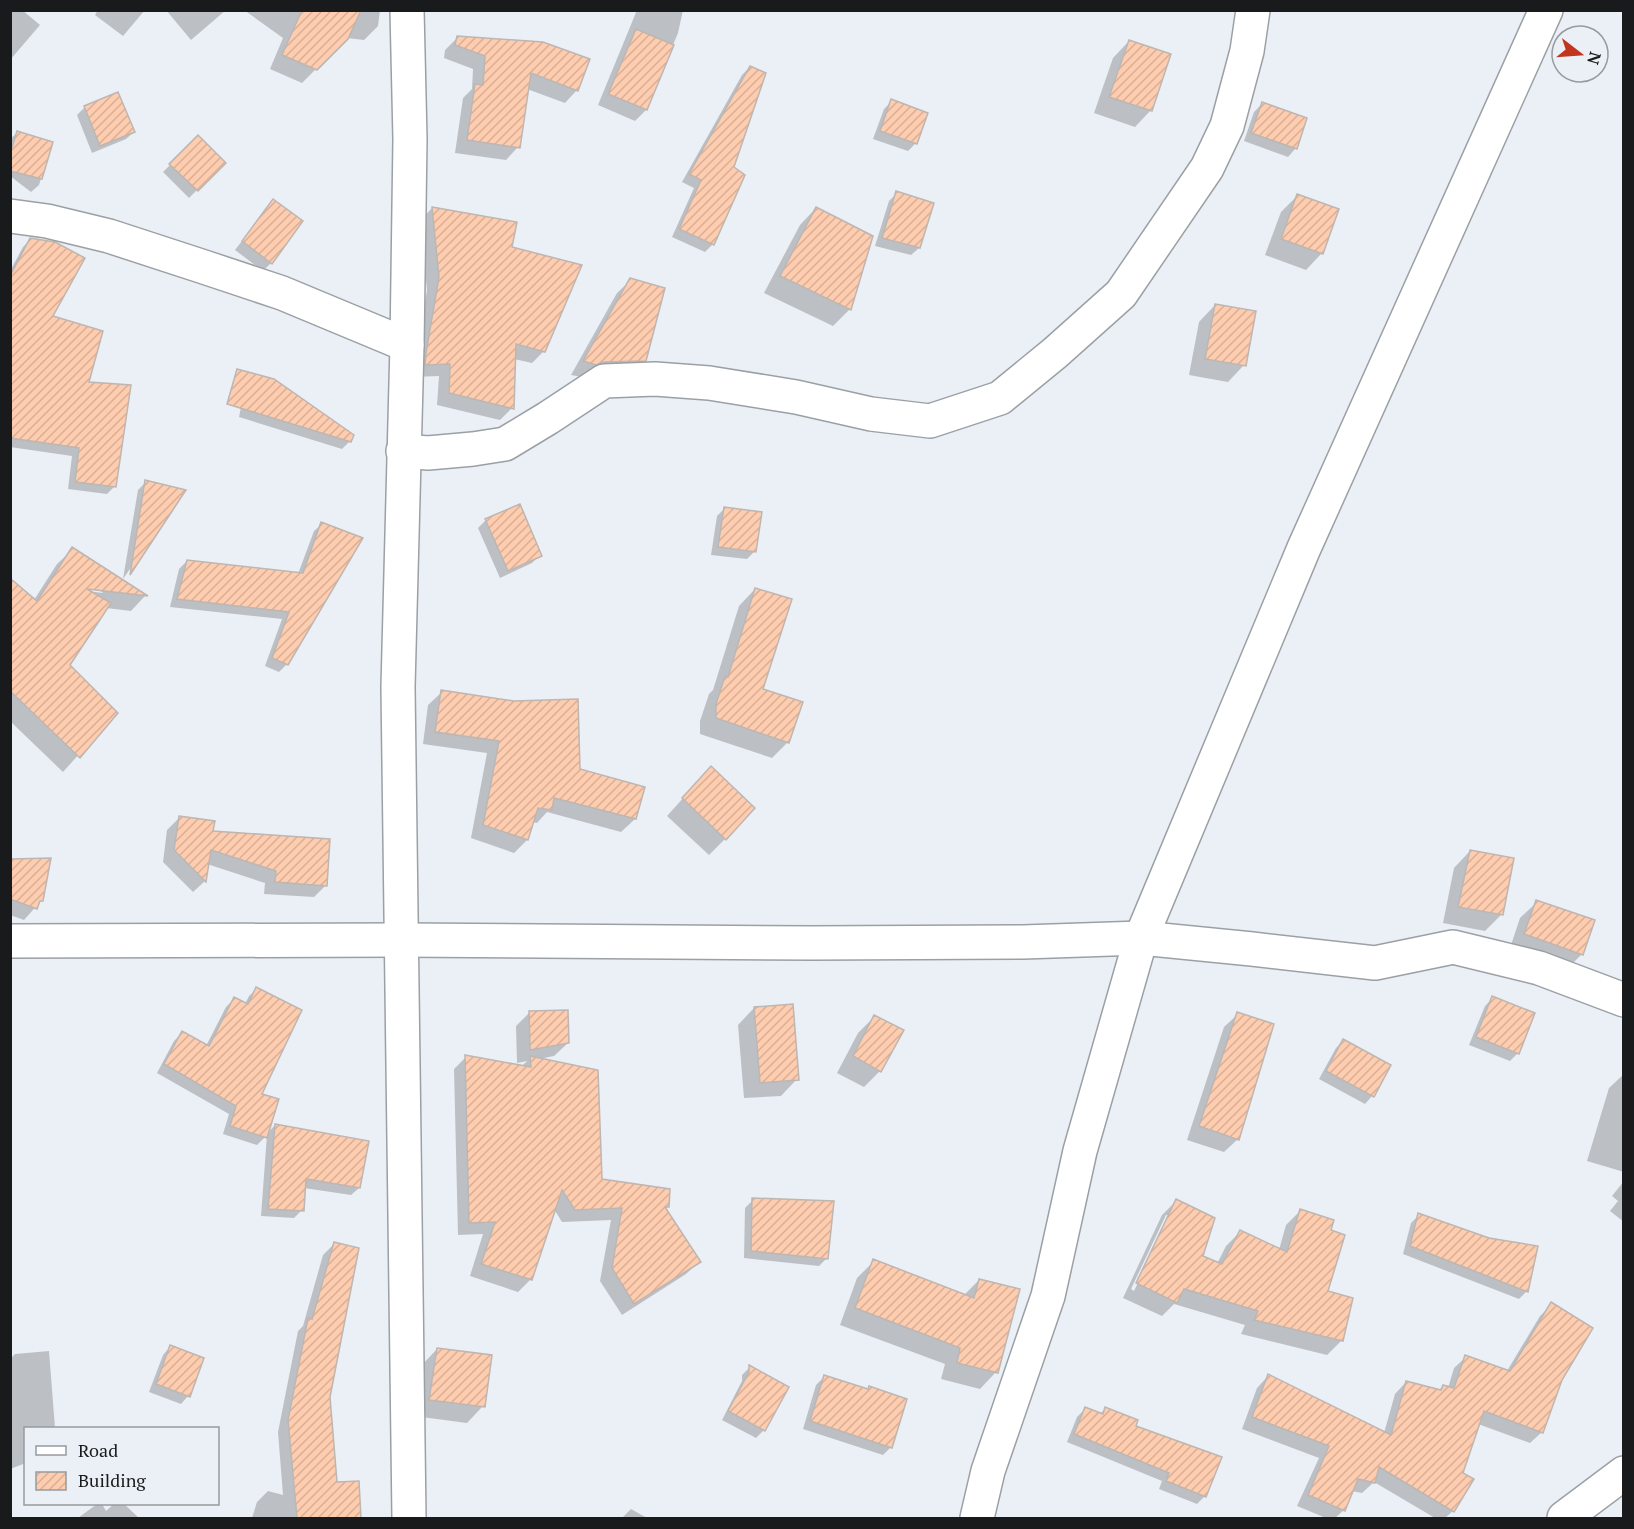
<svg xmlns="http://www.w3.org/2000/svg" width="1634" height="1529" viewBox="0 0 1634 1529" font-family="'PT Serif',serif">
	<defs>
		<pattern id="building-hatch" width="6" height="6" patternUnits="userSpaceOnUse" patternTransform="scale(1.5)"><rect width="6" height="6" fill="#feccaf"/><path d="M-1 1l2-2M0 6l6-6M5 7l2-2" fill="none" stroke="#d9af96"/></pattern>
	</defs>
	<rect width="100%" height="100%" fill="#ebf0f6"/>
	<g fill="#0003" fill-rule="evenodd">
		<polygon points="10,10 22,10 40,25 10,60"/>
		<polygon points="98,10 145,10 123,36 95,15"/>
		<polygon points="166,10 226,10 191,40"/>
		<polygon points="244,10 380,10 378,26 364,40 347,38 302,83 270,69 283,38"/>
		<polygon points="637,10 683,10 678,33 646,110 635,121 598,105"/>
		<polygon points="458,37 577,90 565,103 527,89 518,147 506,160 455,153 463,98 472,89 473,69 444,58 445,50"/>
		<polygon points="1129,41 1151,110 1135,127 1094,113 1113,58"/>
		<polygon points="750,67 732,168 713,244 705,252 672,237 694,188 682,182 742,75"/>
		<polygon points="892,101 916,143 908,151 873,139 884,109"/>
		<polygon points="1262,104 1305,118 1295,149 1288,157 1244,141 1254,112"/>
		<polygon points="85,107 134,132 126,139 92,153 77,115"/>
		<polygon points="17,133 52,143 39,185 31,192 10,176 10,139"/>
		<polygon points="198,137 224,163 189,198 163,172"/>
		<polygon points="897,193 919,248 911,255 875,246 889,201"/>
		<polygon points="1297,196 1322,253 1306,270 1265,255 1281,212"/>
		<polygon points="273,201 271,263 263,271 235,250"/>
		<polygon points="432,208 510,248 544,351 532,363 514,359 512,408 500,420 437,405 439,376 413,377 427,290 420,221"/>
		<polygon points="816,208 850,309 833,326 764,293 800,225"/>
		<polygon points="31,239 10,336 10,271 23,247"/>
		<polygon points="631,280 644,360 631,373 582,377 571,375 617,293"/>
		<polygon points="1215,305 1244,365 1228,382 1189,375 1199,322"/>
		<polygon points="246,383 350,441 342,449 239,417"/>
		<polygon points="10,406 125,416 115,486 107,494 68,489 72,456 10,447"/>
		<polygon points="146,482 184,491 123,579 138,490"/>
		<polygon points="725,508 754,552 747,559 711,555 717,516"/>
		<polygon points="486,520 540,555 532,563 500,578 478,528"/>
		<polygon points="322,524 287,664 279,672 265,666 282,619 170,607 179,569 187,561 298,574 314,531"/>
		<path d="M73,549L145,596L131,611L106,608L68,665L116,713L63,772L10,721V621L34,600L57,564ZM80,587L99,589L103,593L79,590Z"/>
		<polygon points="755,589 762,690 788,742 772,758 700,734 700,721 709,694 713,690 739,606"/>
		<polygon points="442,692 578,770 635,819 621,832 547,812 537,823 532,822 527,840 514,853 471,838 487,753 423,744 428,705"/>
		<polygon points="695,785 725,839 709,855 667,816"/>
		<polygon points="179,818 212,833 326,885 314,897 264,894 265,883 207,864 205,881 193,892 163,862 167,830"/>
		<polygon points="1470,851 1501,915 1485,931 1443,923 1454,868"/>
		<polygon points="10,860 41,901 24,920 10,915"/>
		<polygon points="1537,902 1582,954 1565,971 1509,951 1520,918"/>
		<polygon points="257,989 260,1095 266,1135 275,1125 359,1188 351,1195 304,1188 302,1210 294,1218 261,1216 267,1135 257,1145 223,1134 229,1114 157,1073 174,1041 182,1033 206,1046 226,1007 234,999 245,1004 249,996"/>
		<polygon points="1493,998 1518,1053 1510,1061 1469,1045 1485,1006"/>
		<polygon points="754,1008 797,1079 781,1096 744,1098 738,1025"/>
		<polygon points="529,1013 568,1043 554,1056 539,1059 600,1180 667,1206 665,1209 699,1262 686,1274 622,1315 600,1281 611,1220 562,1222 554,1209 531,1279 518,1292 470,1276 483,1234 458,1235 454,1069 466,1057 521,1067 527,1061 517,1063 516,1026"/>
		<polygon points="1238,1014 1238,1139 1224,1152 1187,1140 1224,1027"/>
		<polygon points="875,1016 880,1071 864,1087 837,1073 858,1033"/>
		<polygon points="1344,1040 1372,1096 1365,1104 1319,1079 1336,1048"/>
		<polygon points="1624,1074 1624,1172 1587,1161 1609,1088"/>
		<polygon points="1624,1181 1624,1222 1610,1211 1618,1201 1612,1196"/>
		<polygon points="753,1200 827,1258 819,1266 744,1258 745,1208"/>
		<path d="M1176,1201L1201,1257L1217,1264L1226,1246L1240,1232L1279,1250L1286,1225L1300,1211L1330,1231L1326,1292L1351,1299L1341,1341L1327,1355L1241,1334L1245,1325L1174,1304L1162,1316L1123,1298L1162,1215ZM1166,1215H1170L1134,1291L1131,1289Z"/>
		<polygon points="1419,1215 1527,1291 1519,1299 1403,1254 1411,1223"/>
		<polygon points="334,1244 328,1397 336,1483 357,1482 359,1518 252,1518 257,1502 268,1491 283,1495 278,1432 298,1331 303,1326 323,1255"/>
		<polygon points="874,1261 964,1295 979,1280 996,1372 980,1389 941,1379 945,1364 840,1325 857,1278"/>
		<polygon points="1552,1304 1561,1379 1542,1432 1530,1443 1478,1424 1461,1473 1453,1511 1445,1518 1435,1518 1374,1482 1362,1493 1351,1491 1344,1510 1335,1518 1326,1518 1297,1506 1319,1458 1242,1429 1257,1388 1268,1376 1384,1433 1395,1394 1406,1382 1438,1391 1443,1386 1448,1388 1454,1368 1466,1357 1507,1371 1540,1316"/>
		<polygon points="170,1347 188,1396 181,1404 149,1392 163,1355"/>
		<polygon points="437,1349 483,1406 467,1423 414,1416 421,1366"/>
		<polygon points="49,1351 55,1428 26,1428 26,1463 10,1469 10,1359 15,1354"/>
		<polygon points="750,1367 764,1430 756,1438 722,1420 742,1381 742,1375"/>
		<polygon points="824,1377 867,1390 891,1447 883,1455 803,1429 816,1385"/>
		<polygon points="1106,1408 1205,1496 1197,1504 1159,1489 1162,1481 1067,1442 1077,1417 1085,1409 1100,1414"/>
		<polygon points="97,1504 102,1504 106,1511 114,1504 124,1504 139,1518 78,1518"/>
		<polygon points="631,1509 647,1518 622,1518"/>
	</g>
	<g fill="url(#building-hatch)" stroke="#bdb6b2" stroke-width="1.5">
		<polygon points="302,10 361,10 348,39 317,70 282,55"/>
		<polygon points="636,29 674,45 647,110 608,94"/>
		<polygon points="457,36 543,42 590,59 578,91 531,73 520,148 467,140 475,84 483,85 485,56 455,45"/>
		<polygon points="1129,40 1171,54 1152,111 1109,97"/>
		<polygon points="750,66 766,73 734,167 745,175 714,245 679,229 701,180 689,174"/>
		<polygon points="118,92 135,132 100,146 84,106"/>
		<polygon points="891,99 928,113 917,144 880,131"/>
		<polygon points="1262,102 1307,118 1297,149 1251,133"/>
		<polygon points="17,131 53,142 42,179 10,171 10,154"/>
		<polygon points="198,135 226,163 198,191 169,164"/>
		<polygon points="896,191 934,203 920,248 882,238"/>
		<polygon points="1297,194 1339,209 1323,254 1281,239"/>
		<polygon points="273,199 303,221 272,264 242,241"/>
		<polygon points="432,207 517,222 512,247 582,265 545,352 516,344 514,409 449,393 450,364 425,365 426,353 439,277"/>
		<polygon points="816,207 873,236 851,310 780,276"/>
		<polygon points="30,238 55,242 85,258 53,316 103,331 89,382 131,385 116,487 75,482 79,448 10,438 10,276"/>
		<polygon points="630,278 665,288 646,361 603,362 596,365 583,361"/>
		<polygon points="1215,304 1256,311 1246,366 1205,359"/>
		<polygon points="237,369 274,379 354,435 351,442 227,404"/>
		<polygon points="145,480 186,490 130,575"/>
		<polygon points="520,504 542,556 508,571 485,519"/>
		<polygon points="724,507 762,512 756,552 718,547"/>
		<polygon points="321,522 363,538 288,665 272,658 289,612 177,599 187,560 303,573"/>
		<polygon points="72,547 148,596 87,589 111,603 70,665 118,713 80,758 10,691 10,578 37,601"/>
		<polygon points="755,588 792,599 763,689 803,702 789,743 716,718 716,704 725,676 728,677"/>
		<polygon points="441,690 514,701 578,699 580,769 645,787 636,819 554,798 552,810 538,808 528,840 483,825 499,741 435,732"/>
		<polygon points="711,766 755,808 726,840 682,798"/>
		<polygon points="179,816 215,821 213,831 330,839 327,886 275,882 276,871 211,850 206,882 174,850"/>
		<polygon points="1470,850 1514,858 1503,915 1458,907"/>
		<polygon points="51,858 43,901 40,901 37,909 10,899 10,859"/>
		<polygon points="1536,900 1595,920 1583,955 1524,934"/>
		<polygon points="256,987 302,1010 262,1094 279,1099 267,1138 230,1126 236,1106 164,1064 182,1031 209,1046 234,997 248,1004"/>
		<polygon points="1492,996 1535,1013 1519,1054 1476,1037"/>
		<polygon points="793,1004 799,1080 760,1083 754,1007"/>
		<polygon points="568,1010 569,1043 530,1050 529,1011"/>
		<polygon points="1237,1012 1274,1024 1239,1140 1199,1126"/>
		<polygon points="874,1015 904,1030 881,1072 853,1056"/>
		<polygon points="1343,1039 1391,1065 1374,1097 1326,1071"/>
		<polygon points="465,1055 531,1067 530,1056 598,1070 602,1179 670,1189 669,1207 665,1207 701,1262 634,1304 612,1268 622,1208 575,1210 562,1190 532,1280 481,1264 495,1222 469,1223"/>
		<polygon points="275,1124 369,1141 360,1188 306,1179 304,1211 268,1209"/>
		<polygon points="752,1198 834,1201 828,1259 751,1251"/>
		<polygon points="1176,1199 1215,1218 1203,1256 1222,1264 1240,1230 1287,1252 1300,1209 1334,1220 1331,1230 1345,1235 1328,1291 1353,1298 1343,1341 1254,1320 1258,1311 1184,1289 1177,1303 1136,1283"/>
		<polygon points="1418,1213 1489,1238 1538,1246 1528,1292 1410,1246"/>
		<polygon points="334,1242 359,1248 330,1397 337,1482 359,1481 361,1518 297,1518 288,1420 308,1318 312,1319"/>
		<polygon points="873,1259 974,1298 979,1279 1020,1289 998,1373 957,1363 960,1348 855,1308"/>
		<polygon points="1551,1302 1593,1328 1562,1380 1543,1433 1484,1411 1463,1473 1474,1479 1454,1512 1379,1467 1375,1483 1358,1479 1345,1511 1308,1495 1329,1446 1252,1417 1268,1374 1391,1435 1406,1381 1441,1390 1443,1385 1454,1388 1465,1355 1510,1371"/>
		<polygon points="170,1345 204,1358 190,1397 156,1384"/>
		<polygon points="437,1348 492,1355 485,1407 429,1400"/>
		<polygon points="749,1365 789,1387 765,1431 728,1411 749,1372"/>
		<polygon points="824,1375 868,1389 869,1386 907,1399 892,1448 810,1421"/>
		<polygon points="1085,1407 1103,1414 1105,1407 1138,1420 1136,1426 1222,1457 1206,1497 1166,1481 1169,1473 1074,1434"/>
	</g>
	<g fill="none" stroke-linecap="round" stroke-linejoin="round">
		<g stroke="#9ba0a5" stroke-width="36">
			<g id="minor">
				<polyline points="407,10 410,139 407,345 398,687 409,1518"/>
				<polyline points="10,216 47,221 109,236 204,267 282,293 407,345"/>
				<polyline points="403,451 428,453 473,449 505,444 548,418 604,381 655,379 709,383 796,397 871,414 930,421 1000,398 1055,353 1121,294 1207,168 1227,126 1247,51 1253,10"/>
				<polyline points="10,941 401,940 812,943 1023,942 1141,938 1252,949 1375,963 1453,947 1539,968 1624,1000"/>
				<polyline points="977,1518 988,1471 1048,1296 1080,1151 1141,938 1304,548 1546,10"/>
				<polyline points="1564,1518 1624,1473"/>
			</g>
		</g>
		<use href="#minor" stroke="#fff" stroke-width="33"/>
	</g>
	<rect width="1634" height="1529" fill="none" stroke="#181a1b" stroke-width="24"/>
	<rect x="24" y="1427" width="195" height="78" fill="#ebf0f6" stroke="#979a9e" stroke-width="1.5"/>
	<rect x="36" y="1446" width="30" height="9" fill="#ffffff" stroke="#979a9e" stroke-width="1.5"/>
	<text x="78" y="1457" font-size="18" fill="#181a1b">Road</text>
	<rect x="36" y="1472" width="30" height="18" fill="url(#building-hatch)" stroke="#979a9e" stroke-width="1.5"/>
	<text x="78" y="1487" font-size="18" fill="#181a1b">Building</text>
	<g transform="translate(1580 54) rotate(107)"><circle r="28" fill="#ebf0f6" stroke="#979a9e" stroke-width="1.5"/>
	<path d="M0-4.5L10 22L0 15L-10 22Z" fill="#c23620"/>
	<text y="-9" font-size="16" font-weight="bold" text-anchor="middle" fill="#181a1b">N</text>
	</g>
</svg>
